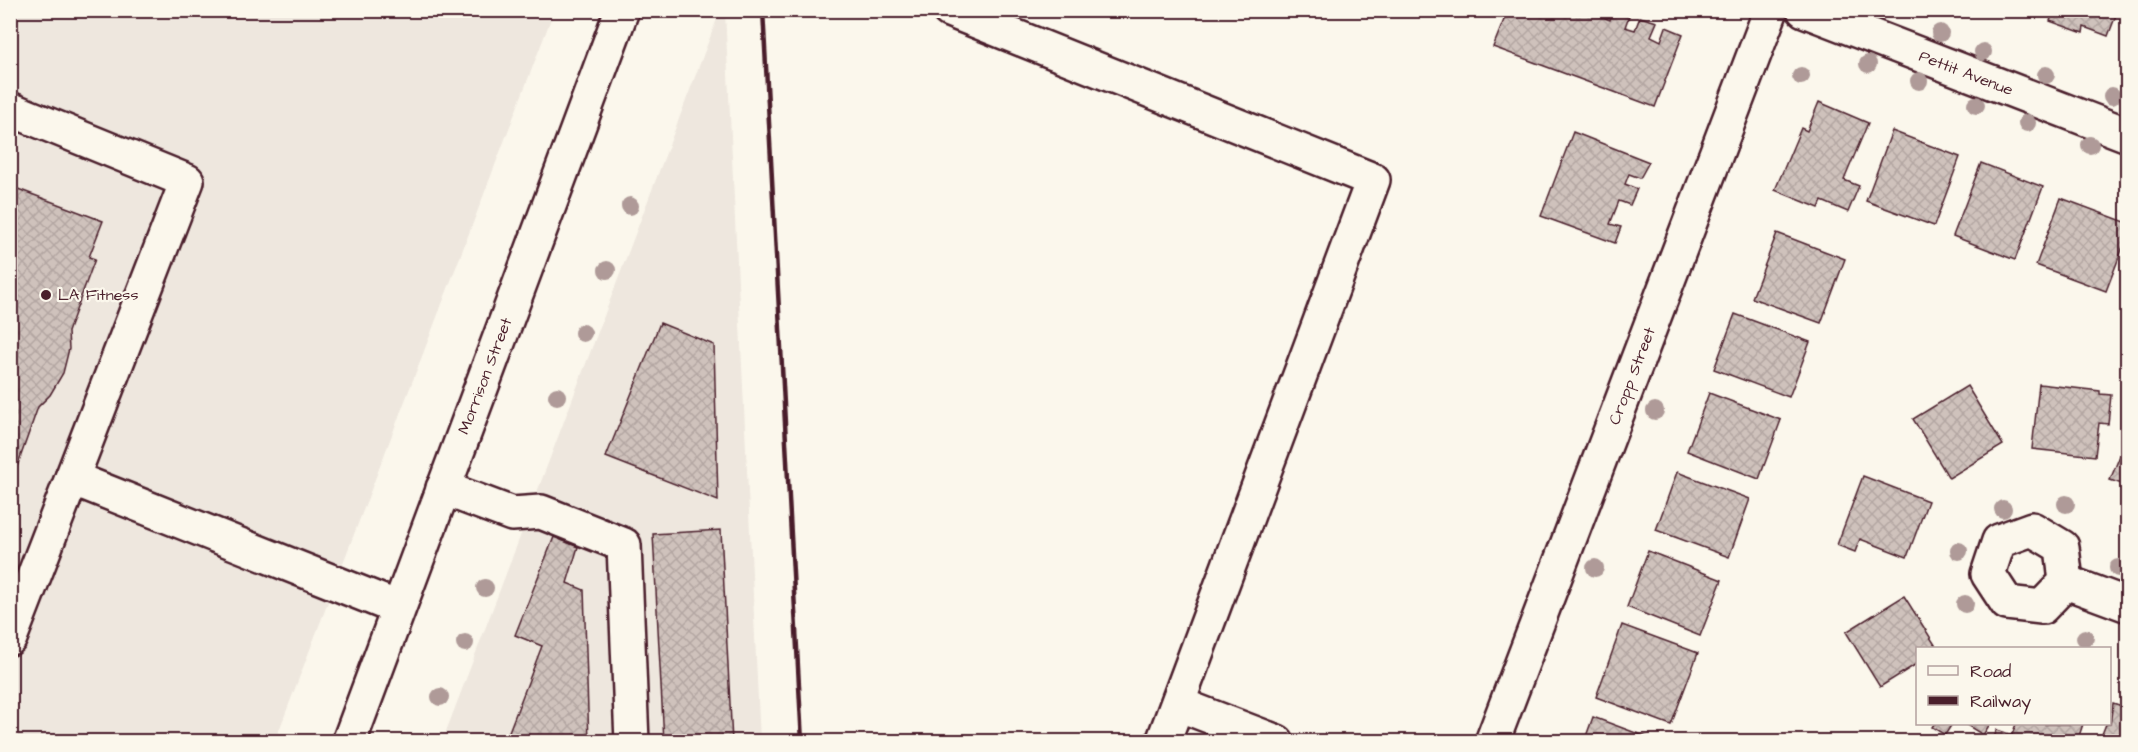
<svg xmlns="http://www.w3.org/2000/svg" width="2138" height="752" viewBox="0 0 2138 752" font-family="'Architects Daughter',sans-serif">
	<defs>
		<pattern id="building-cross-hatch" width="8" height="8" patternUnits="userSpaceOnUse" patternTransform="scale(1.5)"><rect width="8" height="8" fill="#cfc2bc"/><path d="M0 0l8 8M0 8l8-8" fill="none" stroke="#b3a6a2"/></pattern>
	</defs>
	<rect width="100%" height="100%" fill="#fbf7ec"/>
	<filter id="ink" filterUnits="userSpaceOnUse"><feTurbulence type="fractalNoise" baseFrequency=".0167" numOctaves="2"/><feDisplacementMap in="SourceGraphic" scale="12" xChannelSelector="R" yChannelSelector="G"/><feConvolveMatrix kernelMatrix="1 2 1 2 8 2 1 2 1" color-interpolation-filters="sRGB"/></filter>
	<g filter="url(#ink)">
		<g fill="#eee7de">
			<polygon points="10,11 554,11 275,741 11,741"/>
			<polygon points="720,11 725,11 760,741 442,742"/>
		</g>
		<g fill="url(#building-cross-hatch)" stroke="#4a1f2b" stroke-width="1.5">
			<polygon points="1508,10 1586,10 1610,20 1613,10 1622,10 1630,13 1625,27 1635,30 1640,17 1657,22 1651,36 1661,41 1666,27 1683,34 1655,107 1493,47"/>
			<polygon points="2054,10 2118,10 2108,36 2084,27 2083,33 2050,21"/>
			<polygon points="1819,102 1868,123 1844,180 1859,186 1848,212 1822,201 1819,208 1775,190 1801,128 1807,131"/>
			<polygon points="1892,131 1960,157 1934,226 1866,201"/>
			<polygon points="1573,132 1649,162 1640,178 1629,174 1625,184 1637,189 1630,205 1619,201 1610,224 1621,227 1615,243 1541,216"/>
			<polygon points="1981,163 2043,187 2015,260 1953,236"/>
			<polygon points="10,186 103,221 89,257 95,259 68,332 69,349 63,373 50,395 38,407 13,478 10,477"/>
			<polygon points="2061,198 2128,223 2128,234 2106,291 2036,265"/>
			<polygon points="1777,233 1845,259 1821,323 1752,298"/>
			<polygon points="1735,314 1810,342 1789,397 1714,369"/>
			<polygon points="660,323 714,345 718,501 606,457"/>
			<polygon points="2039,384 2100,391 2100,394 2111,395 2108,424 2099,423 2095,456 2032,449"/>
			<polygon points="1967,386 2003,445 1949,478 1913,419"/>
			<polygon points="1709,393 1781,420 1759,479 1687,451"/>
			<polygon points="2128,436 2128,486 2110,480"/>
			<polygon points="1677,472 1750,499 1729,557 1656,530"/>
			<polygon points="1863,476 1928,501 1907,557 1860,539 1855,552 1837,545"/>
			<polygon points="721,530 732,742 664,742 653,534"/>
			<polygon points="554,537 578,547 567,583 584,590 589,742 505,742 542,646 515,635"/>
			<polygon points="1648,551 1722,580 1700,636 1627,607"/>
			<polygon points="1904,596 1937,648 1918,648 1918,663 1880,687 1846,632"/>
			<polygon points="1622,625 1698,653 1671,725 1596,697"/>
			<polygon points="2113,703 2128,708 2128,742 2099,742 2106,724 2110,724"/>
			<polygon points="1593,717 1660,742 1584,742"/>
			<polygon points="1934,724 1952,724 1945,735 1932,727"/>
			<polygon points="1965,724 1990,724 1983,735"/>
			<polygon points="2016,724 2083,724 2077,742 1992,742 1997,730 2012,735"/>
		</g>
		<g fill="none" stroke-linecap="round" stroke-linejoin="round">
			<g stroke="#4a1f2b" stroke-width="38">
				<g id="minor">
					<polyline points="949,10 1373,180 1163,742"/>
					<polyline points="1804,10 2128,135"/>
					<polyline points="10,109 187,181 10,638"/>
					<polyline points="72,478 398,608"/>
					<polyline points="443,488 512,514 541,512 624,545 632,742"/>
					<polygon points="2032,529 2062,547 2066,582 2042,607 2007,603 1988,574 1999,541"/>
					<polyline points="2066,582 2128,605"/>
					<polyline points="1178,704 1277,742"/>
					<polyline points="349,742 622,10"/>
					<polyline points="1492,742 1771,10"/>
				</g>
			</g>
			<use href="#minor" stroke="#fbf7ec" stroke-width="33"/>
			<polyline stroke="#4a1f2b" stroke-width="4.5" points="763,10 802,742"/>
		</g>
		<g fill="#af9a98">
			<circle cx="1940" cy="33" r="9"/>
			<circle cx="1983" cy="52" r="9"/>
			<circle cx="1868" cy="64" r="9"/>
			<circle cx="2046" cy="75" r="9"/>
			<circle cx="1801" cy="76" r="9"/>
			<circle cx="1919" cy="81" r="9"/>
			<circle cx="2112" cy="96" r="9"/>
			<circle cx="1976" cy="105" r="9"/>
			<circle cx="2027" cy="123" r="9"/>
			<circle cx="2090" cy="145" r="9"/>
			<circle cx="630" cy="206" r="9"/>
			<circle cx="607" cy="270" r="9"/>
			<circle cx="583" cy="333" r="9"/>
			<circle cx="557" cy="396" r="9"/>
			<circle cx="1655" cy="411" r="9"/>
			<circle cx="2066" cy="504" r="9"/>
			<circle cx="2003" cy="509" r="9"/>
			<circle cx="1959" cy="551" r="9"/>
			<circle cx="1595" cy="568" r="9"/>
			<circle cx="2118" cy="568" r="9"/>
			<circle cx="485" cy="588" r="9"/>
			<circle cx="1965" cy="604" r="9"/>
			<circle cx="2085" cy="638" r="9"/>
			<circle cx="465" cy="643" r="9"/>
			<circle cx="440" cy="697" r="9"/>
		</g>
	</g>
	<circle fill="#4a1f2b" stroke="#fbf7ec" stroke-width="2" cx="46" cy="295" r="6"/>
	<g text-anchor="middle" dominant-baseline="central" stroke-width="4.5" stroke-linejoin="round" paint-order="stroke">
		<g font-size="16" fill="#4a1f2b" stroke="#fbf7ec">
			<text transform="translate(1966 73) rotate(21)">Pettit Avenue</text>
			<text transform="translate(485 376) rotate(-69)">Morrison Street</text>
			<text transform="translate(1632 376) rotate(-69)">Cropp Street</text>
		</g>
		<g font-size="16" fill="#4a1f2b" stroke="#fbf7ec" text-anchor="start">
			<text x="58" y="295">LA Fitness</text>
		</g>
	</g>
	<rect width="2138" height="752" fill="none" stroke="#fbf7ec" stroke-width="36"/>
	<rect x="18" y="18" width="2102" height="716" fill="none" stroke="#4a1f2b" stroke-width="2" filter="url(#ink)"/>
	<rect x="1916" y="647" width="195" height="78" fill="#fbf7ec" stroke="#b4a19f" stroke-width="1.5"/>
	<rect x="1928" y="666" width="30" height="9" fill="#fbf7ec" stroke="#b4a19f" stroke-width="1.5"/>
	<text x="1970" y="677" font-size="18" fill="#4a1f2b">Road</text>
	<rect x="1928" y="696" width="30" height="9" fill="#4a1f2b" stroke="#b4a19f" stroke-width="1.5"/>
	<text x="1970" y="707" font-size="18" fill="#4a1f2b">Railway</text>
</svg>
